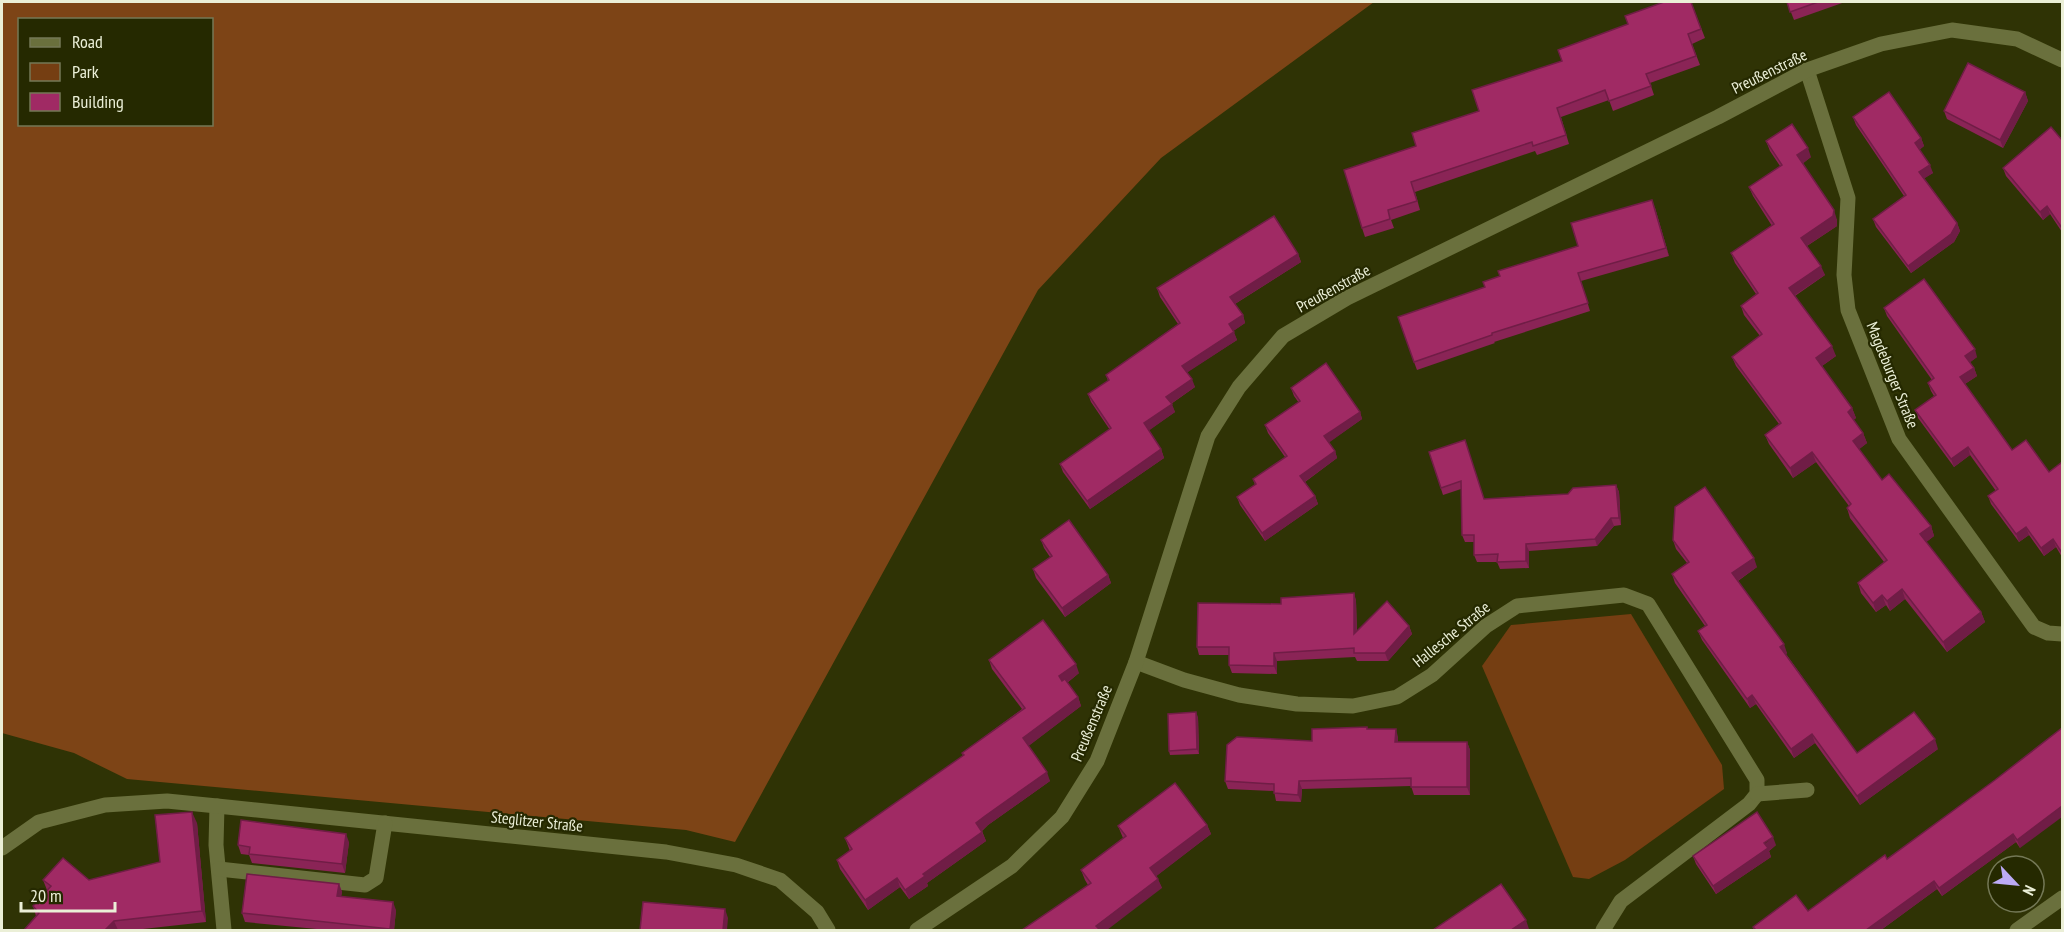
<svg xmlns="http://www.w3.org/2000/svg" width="2064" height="932" viewBox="0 0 2064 932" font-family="'PT Sans Narrow',sans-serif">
	<rect width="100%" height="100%" fill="#2f3305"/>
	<polygon fill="#753e12" points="1631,614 1722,765 1724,789 1625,860 1589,879 1573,877 1482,666 1511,625"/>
	<path fill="#7d4416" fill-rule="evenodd" d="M2,2H1374L1161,158L1038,290L735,842L686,830L127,779L74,753L2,733ZM20,20H212V124H20Z"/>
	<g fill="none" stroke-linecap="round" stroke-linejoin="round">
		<g stroke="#6a703d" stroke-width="15">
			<polyline points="1807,70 1848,198 1844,275 1848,310 1899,439 2034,627 2048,633 2062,634"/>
			<polyline points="1136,662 1184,680 1239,695 1297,704 1353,706 1397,697 1432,675 1486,626 1517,606 1624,595 1648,604 1757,780 1757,794 1749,804 1621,901 1603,930"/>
			<polyline points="1757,794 1807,790"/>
			<polyline points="217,806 216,845 224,930"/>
			<polyline points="2,848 39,822 105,805 167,801 217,806 666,852 736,865 780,880 817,912 828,930"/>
			<polyline points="219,869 365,885 376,878 385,823"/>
			<polyline points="917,930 1012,866 1062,817 1097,761 1136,662 1208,436 1239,387 1283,336 1347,298 1718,117 1807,70 1881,44 1952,30 2017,39 2062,60"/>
			<polyline points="2017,930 2062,898"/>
		</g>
	</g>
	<g fill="#8a2456">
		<polygon points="1691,2 1705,38 1692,44 1700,65 1650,83 1654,95 1613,111 1609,100 1561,117 1569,144 1537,155 1535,151 1415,192 1420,210 1391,220 1394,228 1365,237 1362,228 1416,146 1479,111 1562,61"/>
		<polygon points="1787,2 1845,2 1794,20"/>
		<polygon points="2025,92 2028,101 2003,148 1947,119 1944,111"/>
		<polygon points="1853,117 1921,138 1924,146 1919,150 1933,173 1924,178 1957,223 1960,231 1954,242 1911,273 1876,227 1873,219 1904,196 1856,125"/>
		<polygon points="2062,140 2062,232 2050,214 2043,220 2006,176 2003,168"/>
		<polygon points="1766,141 1811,157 1803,163 1837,220 1837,226 1807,246 1825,275 1795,296 1836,356 1822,366 1852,408 1856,418 1853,420 1863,433 1867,443 1859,449 1882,480 1931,526 1934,536 1926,542 1981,612 1985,622 1947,652 1905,599 1890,611 1886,605 1876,612 1861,593 1858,583 1884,562 1850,518 1847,508 1849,506 1816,462 1793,478 1769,444 1765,435 1779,424 1736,366 1732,357 1760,336 1744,315 1741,306 1756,294 1735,263 1731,253 1772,226 1753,196 1749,187 1780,166 1770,151"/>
		<polygon points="1655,208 1669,256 1581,281 1590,311 1494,342 1495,343 1417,370 1414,362 1485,287 1500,276 1578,246"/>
		<polygon points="1298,254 1301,262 1235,304 1243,315 1245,323 1233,331 1237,340 1187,372 1195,387 1171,404 1175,412 1149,430 1161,449 1164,458 1090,509 1063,472 1060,464 1110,430 1091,402 1088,394 1108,381 1106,375 1178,324 1160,297 1157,288"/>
		<polygon points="1884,308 1977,357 1970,362 1974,368 1977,376 1965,384 2012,450 2049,472 2062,465 2062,557 2056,547 2044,556 2029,535 2019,542 1991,504 1988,496 1996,491 1970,455 1954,467 1918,418 1915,410 1934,396 1931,391 1928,383 1932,380 1887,316"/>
		<polygon points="1291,388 1360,412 1362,419 1329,442 1335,451 1337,458 1305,482 1315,496 1318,504 1265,541 1240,505 1237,497 1255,485 1253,479 1285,457 1268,433 1265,425 1299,403 1294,396"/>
		<polygon points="1429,452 1485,499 1568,494 1616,485 1619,492 1621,525 1614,526 1597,546 1529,551 1529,568 1500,569 1497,562 1477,562 1474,555 1474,542 1465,542 1462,535 1461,489 1443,495"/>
		<polygon points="1041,540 1108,575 1111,583 1065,617 1036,578 1033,569 1050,557 1044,548"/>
		<polygon points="1673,540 1757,567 1738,581 1787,653 1786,654 1857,753 1938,749 1860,805 1815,743 1794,758 1756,704 1750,708 1702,640 1698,631 1705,626 1675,583 1672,574 1687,563 1676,549"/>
		<polygon points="1354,593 1356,601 1357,631 1409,626 1412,634 1388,661 1357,661 1355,657 1277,661 1277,674 1232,673 1229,665 1229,655 1199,655 1197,647 1281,604"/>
		<polygon points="989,660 1079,673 1067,683 1078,697 1081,706 1028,746 1050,781 988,825 982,831 986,841 927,883 928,886 909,899 900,887 868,910 840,869 837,860 850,851 845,838 963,756 962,753 1022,709 992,669"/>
		<polygon points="1198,717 1199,754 1170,755 1169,751"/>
		<polygon points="1367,727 1368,729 1398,737 1398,742 1467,742 1470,750 1470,795 1414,795 1411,786 1302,789 1301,802 1276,801 1274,791 1228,789 1225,781 1312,741"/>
		<polygon points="2062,728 2020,848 2016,842 1942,896 1937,889 1881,930 1754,930 1753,927 1808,911 1887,859 1995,780"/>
		<polygon points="197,823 206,922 134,930 24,930 36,916 33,906 47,890 43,880 89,880 160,862"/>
		<polygon points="1207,825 1211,834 1156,876 1162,888 1088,885 1085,880 1081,870 1123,838 1118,826"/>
		<polygon points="349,842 345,873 252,863 249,855 241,854 238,845"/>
		<polygon points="1776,845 1769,851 1771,857 1716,894 1696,864 1693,856"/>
		<polygon points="339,884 342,892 341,896 396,910 394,930 327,930 245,922 242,913"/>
	</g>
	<g fill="#701d46">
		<polygon points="2025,92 2028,101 2003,148 2000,140"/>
		<polygon points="1921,138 1924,146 1918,151 1915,143"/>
		<polygon points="1808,148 1811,157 1801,165 1797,155"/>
		<polygon points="1930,165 1933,173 1922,180 1919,172"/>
		<polygon points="1652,200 1655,208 1669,256 1666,248"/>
		<polygon points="2047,206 2050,214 2043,220 2040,212"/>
		<polygon points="1834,210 1837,220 1837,226 1805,247 1801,238"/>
		<polygon points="1957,223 1960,231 1954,242 1911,273 1908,266"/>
		<polygon points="1298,254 1301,262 1233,305 1230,297"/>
		<polygon points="1821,266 1825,275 1792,297 1789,288"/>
		<polygon points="1243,315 1245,323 1232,332 1229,324"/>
		<polygon points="1234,332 1237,340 1185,374 1182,366"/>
		<polygon points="1832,346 1836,356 1819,368 1816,358"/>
		<polygon points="1975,349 1977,357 1968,364 1965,356"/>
		<polygon points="1974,368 1977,376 1963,385 1960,377"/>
		<polygon points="1192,379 1195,387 1169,405 1166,397"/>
		<polygon points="1172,404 1175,412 1147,432 1144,423"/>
		<polygon points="1852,408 1856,418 1851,422 1848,412"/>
		<polygon points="1360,412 1362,419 1327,444 1324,436"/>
		<polygon points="1863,433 1867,443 1857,451 1853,441"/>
		<polygon points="1968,447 1970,455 1954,467 1951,459"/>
		<polygon points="1161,449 1164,458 1090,509 1087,501"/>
		<polygon points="1335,451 1337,458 1303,483 1300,476"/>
		<polygon points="1812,452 1816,462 1793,478 1790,468"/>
		<polygon points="1616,485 1619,492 1621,525 1619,518"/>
		<polygon points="1315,496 1318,504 1265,541 1262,533"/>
		<polygon points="1611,518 1614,526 1597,546 1595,539"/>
		<polygon points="1931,526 1934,536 1924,544 1920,534"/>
		<polygon points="2026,527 2029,535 2019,542 2016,534"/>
		<polygon points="2053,539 2056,547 2044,556 2041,548"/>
		<polygon points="1526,544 1529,551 1529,568 1526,561"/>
		<polygon points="1754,558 1757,567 1736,582 1732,573"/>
		<polygon points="1108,575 1111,583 1065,617 1062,608"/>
		<polygon points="1902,589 1905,599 1890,611 1887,601"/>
		<polygon points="1354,593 1356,601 1357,642 1354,634"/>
		<polygon points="1882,595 1886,605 1876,612 1873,603"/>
		<polygon points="1981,612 1985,622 1947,652 1943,642"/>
		<polygon points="1409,626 1412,634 1388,661 1385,653"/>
		<polygon points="1784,644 1787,653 1784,656 1780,647"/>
		<polygon points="1274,653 1277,661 1277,674 1274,666"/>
		<polygon points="1076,664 1079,673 1063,686 1059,676"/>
		<polygon points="1752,695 1756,704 1750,708 1747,699"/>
		<polygon points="1078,697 1081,706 1026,748 1023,738"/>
		<polygon points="1196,712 1198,717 1199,754 1197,749"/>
		<polygon points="1396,729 1398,737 1398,750 1395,742"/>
		<polygon points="1812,734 1815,743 1794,758 1791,749"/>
		<polygon points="1935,739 1938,749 1860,805 1857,796"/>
		<polygon points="1467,742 1470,750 1470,795 1467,787"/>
		<polygon points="1047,772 1050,781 988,825 980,832 976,823 985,816"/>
		<polygon points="1299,781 1302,789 1301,802 1298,795"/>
		<polygon points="2062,806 2062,817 2020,848 2017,840"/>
		<polygon points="192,812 197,823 206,922 202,911"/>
		<polygon points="1207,825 1211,834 1154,878 1150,868"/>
		<polygon points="982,832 986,841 927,883 928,886 909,899 905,890 923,874"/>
		<polygon points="346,834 349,842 345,873 342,864"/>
		<polygon points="2013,834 2016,842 1942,896 1939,888"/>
		<polygon points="1773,837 1776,845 1769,851 1771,857 1716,894 1713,886"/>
		<polygon points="897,878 900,887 868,910 865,900"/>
		<polygon points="1158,879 1162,888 1107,930 1098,930 1096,926"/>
		<polygon points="1934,881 1937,889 1881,930 1866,930"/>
		<polygon points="339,884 342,892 340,904 337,896"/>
		<polygon points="393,902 396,910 394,930 390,930"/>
		<polygon points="725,909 728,918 727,930 723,930"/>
		<polygon points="1526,920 1529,929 1527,930 1511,930"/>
		<polygon points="114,921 118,930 105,930"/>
	</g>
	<g fill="#a02a64" stroke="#701d46" stroke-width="1.5">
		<polygon points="1664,2 1691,2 1701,29 1688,34 1696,56 1646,74 1651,86 1609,101 1605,90 1557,108 1566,135 1533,146 1532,142 1411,182 1417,201 1388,210 1390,219 1362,228 1344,170 1416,146 1412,133 1479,111 1472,90 1562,61 1558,50 1628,24 1625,16"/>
		<polygon points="1787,2 1818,2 1790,12"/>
		<polygon points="1968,63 2025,92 2000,140 1944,111"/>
		<polygon points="1889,92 1921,138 1915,143 1930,165 1919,172 1957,223 1951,234 1908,266 1873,219 1906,195 1853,117"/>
		<polygon points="1792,124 1808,148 1797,155 1834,210 1833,216 1801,238 1821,266 1789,288 1832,346 1816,358 1852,408 1848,412 1863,433 1853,441 1882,480 1889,474 1931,526 1920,534 1981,612 1943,642 1902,589 1887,601 1882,595 1873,603 1858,583 1887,560 1847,508 1851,504 1812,452 1790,468 1765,435 1781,423 1732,357 1762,334 1741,306 1758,293 1731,253 1774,224 1749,187 1782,165 1766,141"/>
		<polygon points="2051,127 2062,140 2062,228 2047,206 2040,212 2003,168"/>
		<polygon points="1652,200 1666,248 1578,273 1588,303 1492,333 1492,335 1414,362 1398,317 1485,287 1483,282 1500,276 1498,271 1578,246 1571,223"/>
		<polygon points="1274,216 1298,254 1230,297 1243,315 1229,324 1234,332 1182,366 1192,379 1166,397 1172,404 1144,423 1161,449 1087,501 1060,464 1111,428 1088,394 1109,380 1106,375 1180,323 1157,288"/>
		<polygon points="1924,279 1975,349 1965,356 1974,368 1960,377 2012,450 2026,440 2049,472 2061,463 2062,465 2062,553 2053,539 2041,548 2026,527 2016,534 1988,496 1998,489 1968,447 1951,459 1915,410 1936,395 1928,383 1934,378 1884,308"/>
		<polygon points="1326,363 1360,412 1324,436 1335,451 1300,476 1315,496 1262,533 1237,497 1256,484 1253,479 1287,456 1265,425 1300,401 1291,388"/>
		<polygon points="1465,440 1484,499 1568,494 1573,488 1616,485 1619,518 1611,518 1595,539 1526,544 1526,561 1497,562 1498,554 1474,555 1474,535 1462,535 1461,481 1441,488 1429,452"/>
		<polygon points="1705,487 1754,558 1732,573 1784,644 1780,647 1857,753 1914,712 1935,739 1857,796 1812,734 1791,749 1752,695 1747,699 1698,631 1707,625 1672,574 1689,562 1673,540 1675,507"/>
		<polygon points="1069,520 1108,575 1062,608 1033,569 1052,556 1041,540"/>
		<polygon points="1354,593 1354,634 1387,601 1409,626 1385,653 1354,653 1354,648 1274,653 1274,666 1229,665 1229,647 1197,647 1198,603 1281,604 1281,598"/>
		<polygon points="1043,620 1076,664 1059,676 1062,681 1065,679 1078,697 1023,738 1047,772 985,816 976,823 982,832 923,874 925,876 905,890 897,878 865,900 837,860 852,849 845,838 964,755 962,753 1025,708 989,660"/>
		<polygon points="1196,712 1197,749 1169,751 1168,714"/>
		<polygon points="1367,727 1367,729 1396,729 1395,742 1467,742 1467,787 1411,787 1411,778 1299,781 1298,795 1274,793 1274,784 1225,781 1227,745 1237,737 1312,741 1312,729"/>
		<polygon points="2062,728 2062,806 2017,840 2013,834 1939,888 1934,881 1866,930 1756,930 1753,927 1796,895 1808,911 1885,855 1887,859 1995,780"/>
		<polygon points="1175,783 1207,825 1150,868 1158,879 1096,926 1100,930 1022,930 1091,883 1081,870 1126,836 1118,826"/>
		<polygon points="192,812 202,911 114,921 105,930 24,930 39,913 33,906 51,886 43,880 63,858 89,880 160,862 155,815"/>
		<polygon points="1757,812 1773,837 1764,843 1768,848 1713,886 1693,856"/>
		<polygon points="241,820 346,834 342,864 249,854 250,847 238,845"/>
		<polygon points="247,874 339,884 337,896 393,902 390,929 242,913"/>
		<polygon points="1501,884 1526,920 1511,930 1433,930"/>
		<polygon points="643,902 725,909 723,930 640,930"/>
	</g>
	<g text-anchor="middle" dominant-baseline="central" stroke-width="4.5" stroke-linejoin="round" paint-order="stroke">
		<g font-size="16" fill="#ebefd7" stroke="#252900">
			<text transform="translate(1769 71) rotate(-26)">Preußenstraße</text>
			<text transform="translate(1333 288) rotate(-29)">Preußenstraße</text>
			<text transform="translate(1893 375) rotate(68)">Magdeburger Straße</text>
			<text transform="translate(1451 634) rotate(-39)">Hallesche Straße</text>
			<text transform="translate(1091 723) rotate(-67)">Preußenstraße</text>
			<text transform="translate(537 821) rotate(6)">Steglitzer Straße</text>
		</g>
	</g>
	<rect width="2064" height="932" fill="none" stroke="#ebefd7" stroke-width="6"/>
	<rect x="18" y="18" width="195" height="108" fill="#252900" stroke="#747856" stroke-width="1.5"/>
	<rect x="30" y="38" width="30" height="9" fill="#6a703d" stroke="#747856" stroke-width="1.5"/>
	<text x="72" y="48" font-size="18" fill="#ebefd7">Road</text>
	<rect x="30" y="63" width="30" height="18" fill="#753e12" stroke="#747856" stroke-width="1.5"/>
	<text x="72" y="78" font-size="18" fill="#ebefd7">Park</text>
	<rect x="30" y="93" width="30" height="18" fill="#a02a64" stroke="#747856" stroke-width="1.5"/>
	<text x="72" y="108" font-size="18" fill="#ebefd7">Building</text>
	<g transform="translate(2016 884) rotate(116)"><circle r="28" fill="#252900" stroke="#747856" stroke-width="1.5"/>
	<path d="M0-4.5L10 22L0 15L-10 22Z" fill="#bcaaf6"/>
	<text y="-9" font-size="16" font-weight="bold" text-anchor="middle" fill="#ebefd7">N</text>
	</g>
	<path d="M21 902v9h94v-9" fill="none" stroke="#ebefd7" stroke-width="3"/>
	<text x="30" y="902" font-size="18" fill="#ebefd7" stroke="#252900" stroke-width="4.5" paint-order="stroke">20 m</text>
</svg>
